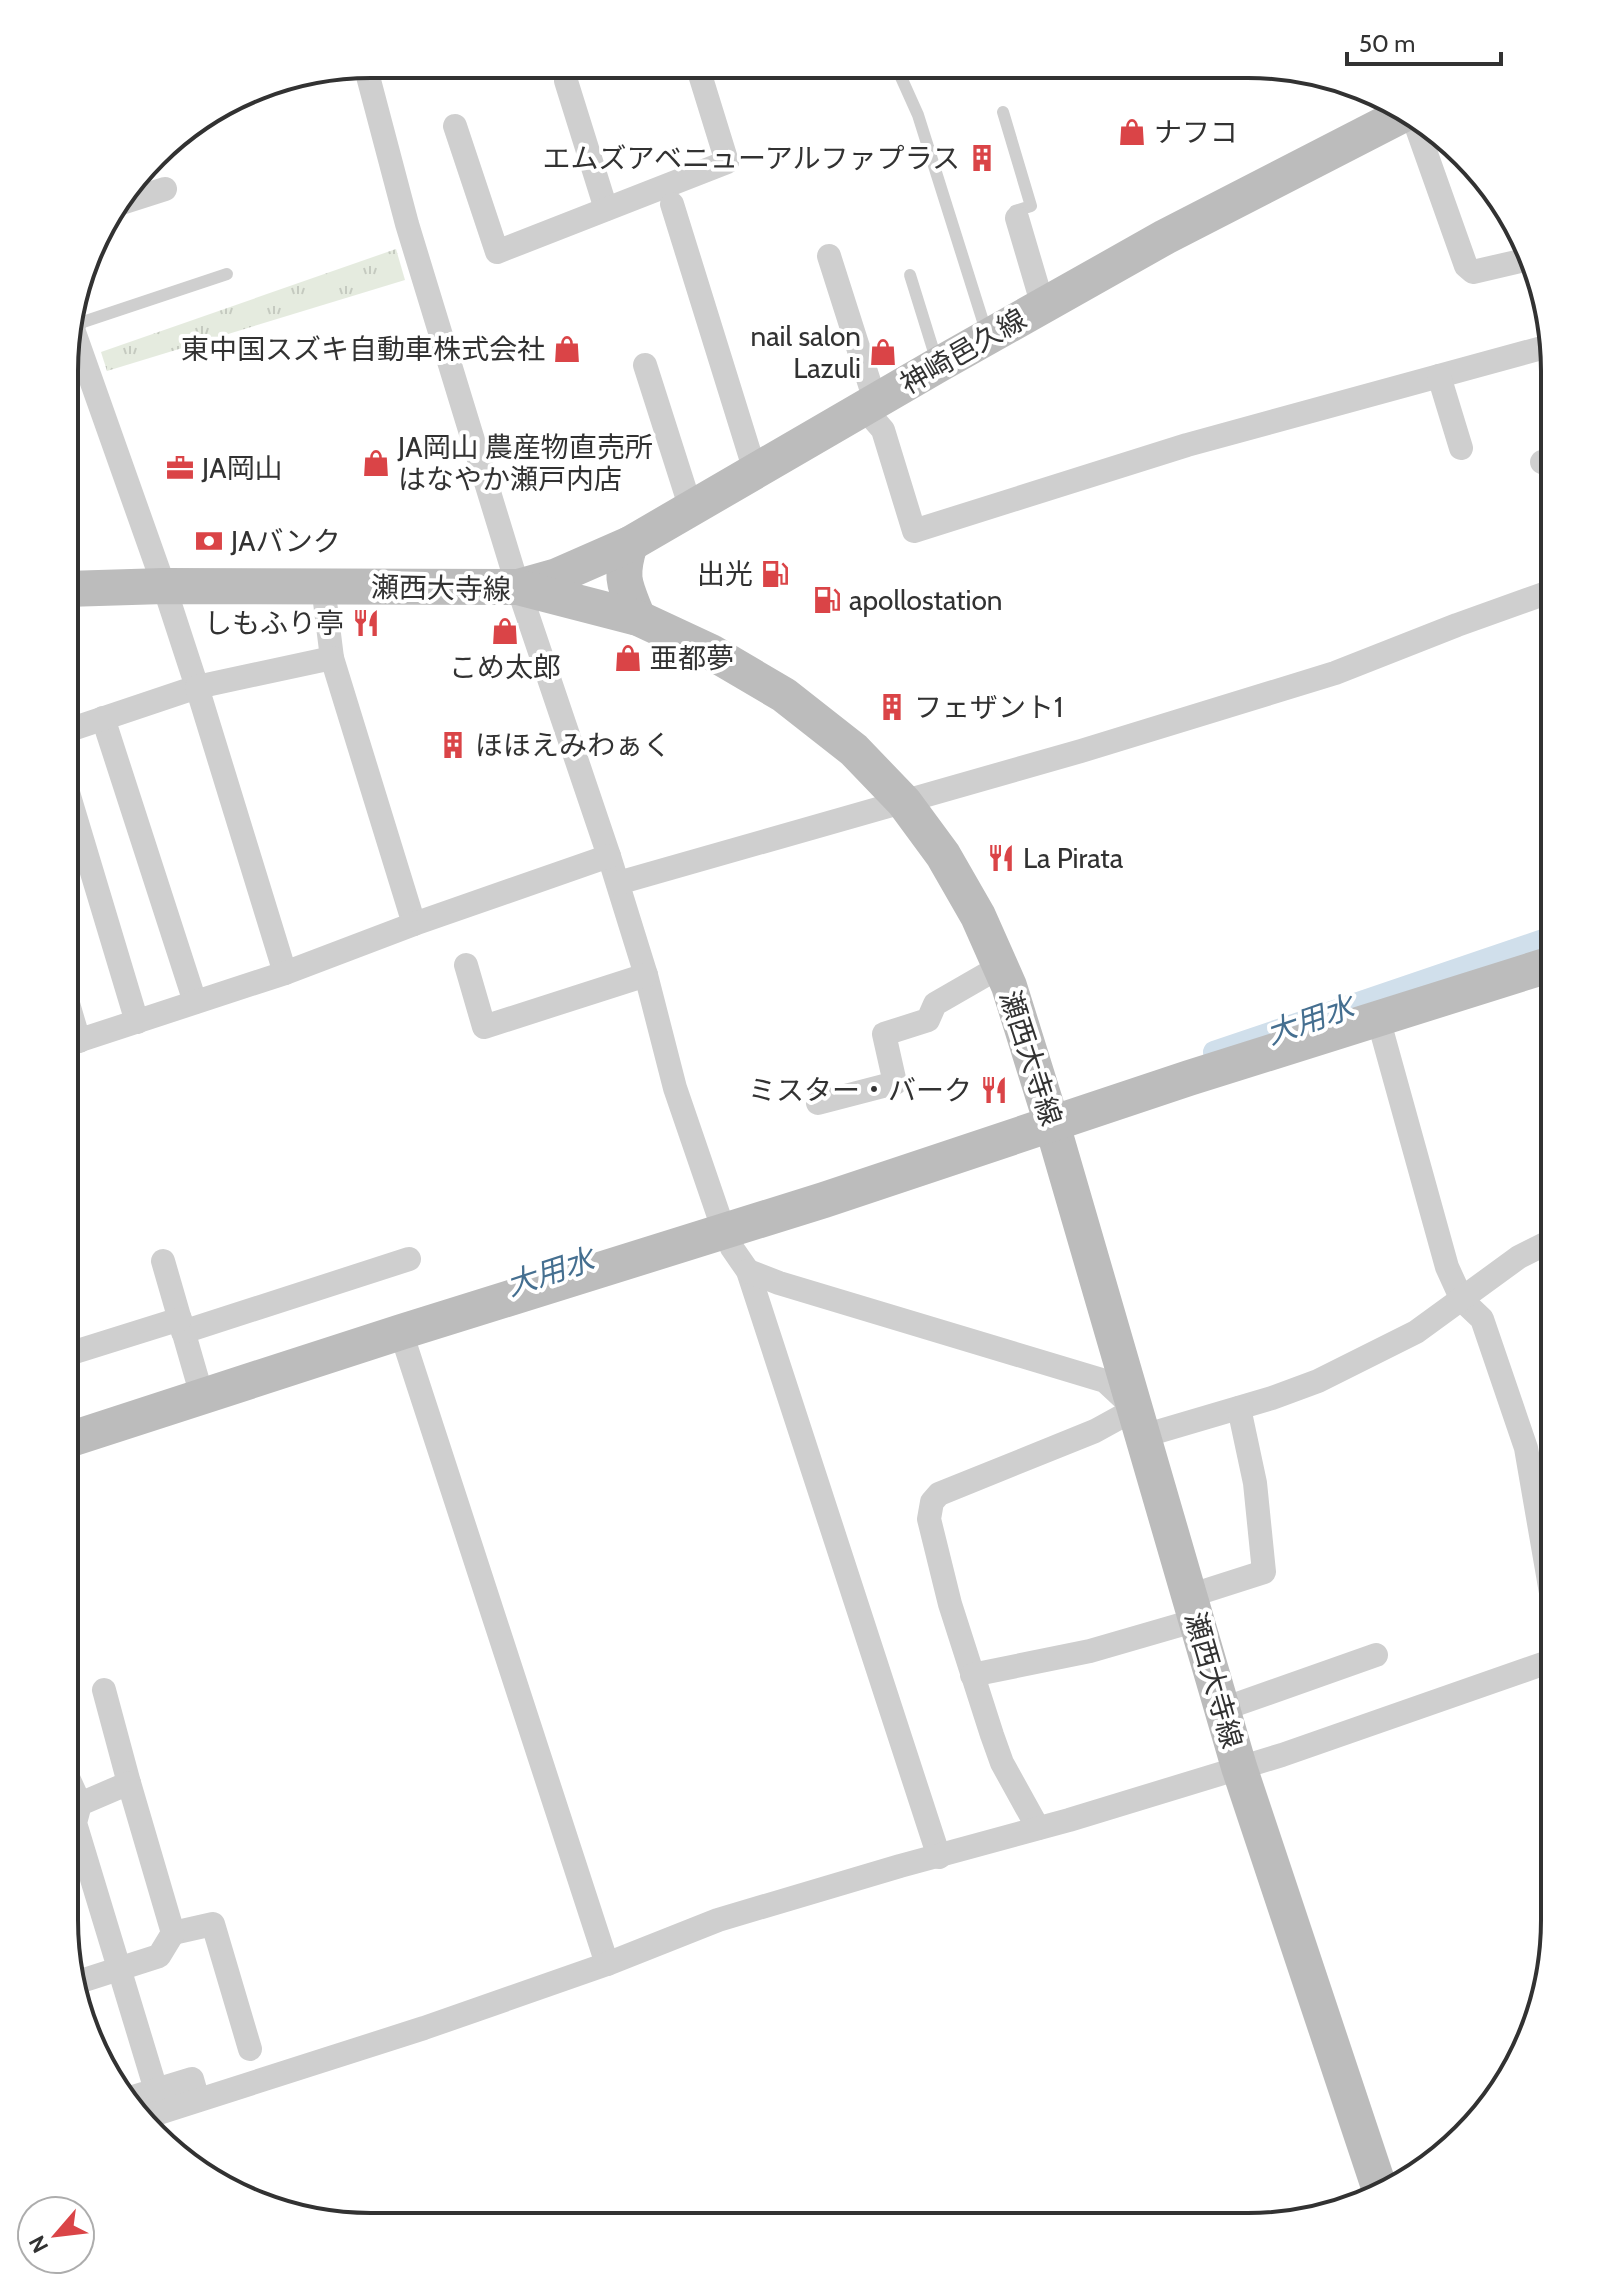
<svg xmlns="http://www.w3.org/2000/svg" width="1619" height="2291" viewBox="0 0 1619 2291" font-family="Cabin,'Noto Sans JP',sans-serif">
	<defs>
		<pattern id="grass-tufts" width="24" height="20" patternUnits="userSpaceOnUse" patternTransform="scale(2)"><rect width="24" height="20" fill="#e5ebdf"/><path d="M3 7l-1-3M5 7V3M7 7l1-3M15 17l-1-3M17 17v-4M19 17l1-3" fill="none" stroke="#c5cac0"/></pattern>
	</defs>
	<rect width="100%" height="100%" fill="#fff"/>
	<polygon fill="url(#grass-tufts)" points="396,249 405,280 107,371 101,352"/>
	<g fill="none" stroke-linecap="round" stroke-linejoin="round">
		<polyline stroke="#d0dfeb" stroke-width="22" points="1214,1052 1555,936"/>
		<g stroke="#cfcfcf" stroke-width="12">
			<polyline points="896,66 918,115 987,334"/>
			<polyline points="1003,112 1031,206 1015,211 1017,215"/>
			<polyline points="910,275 937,362"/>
			<polyline points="74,332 83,322 227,274"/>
		</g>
		<g stroke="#cfcfcf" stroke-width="24">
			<polyline points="365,65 407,224 462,404 518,587 609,856 646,975 675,1088 724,1231 732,1248 748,1271 939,1857"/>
			<polyline points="566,81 606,209"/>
			<polyline points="1412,114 1466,266 1473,272 1529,259"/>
			<polyline points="455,126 497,252 727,162 697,65"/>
			<polyline points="672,204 755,471"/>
			<polyline points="115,205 165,189"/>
			<polyline points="1017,218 1043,306"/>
			<polyline points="829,256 872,391 864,408 883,430 914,531 1187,445 1549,346"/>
			<polyline points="645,365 691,509"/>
			<polyline points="1439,376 1461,448"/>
			<polyline points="1542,462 1555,459"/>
			<polyline points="323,586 332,658 414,924"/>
			<polyline points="103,718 195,1002"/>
			<polyline points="66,731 197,687 164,586 74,332 67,334"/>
			<polyline points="66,786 137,1022"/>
			<polyline points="618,883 1081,751 1335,673 1457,625 1555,590"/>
			<polyline points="466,965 484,1027 646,975"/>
			<polyline points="285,973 197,687 332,658"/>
			<polyline points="66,997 79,1041"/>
			<polyline points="1378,1018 1447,1267 1462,1300 1482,1319 1526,1448 1554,1610"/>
			<polyline points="65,1045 285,973 414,924 609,856"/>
			<polyline points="818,1103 895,1083 884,1034 928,1020 935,1004 1001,966"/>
			<polyline points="163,1261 202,1396"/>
			<polyline points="748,1271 779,1283 1105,1381 1135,1409 1095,1431 939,1494 932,1502 929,1519 950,1604 992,1735 1002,1763 1038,1828"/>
			<polyline points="183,1332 409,1259"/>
			<polyline points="401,1332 607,1964"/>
			<polyline points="65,1355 180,1319"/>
			<polyline points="1143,1436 1272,1398 1318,1381 1416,1332 1519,1257 1555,1239"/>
			<polyline points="1189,1596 1264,1572 1255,1483 1239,1408"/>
			<polyline points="972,1675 1090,1651 1197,1620"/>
			<polyline points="104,1690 129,1783"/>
			<polyline points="1223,1709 1376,1655"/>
			<polyline points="64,1769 80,1804"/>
			<polyline points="173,1933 213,1924 250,2049"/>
			<polyline points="78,1982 159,1956 173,1933 129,1783 80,1804 75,1823 156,2090 130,2098"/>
			<polyline points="156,2090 192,2079 198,2100"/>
			<polyline points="146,2117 424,2028 607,1964 718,1920 900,1866 1069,1820 1282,1755 1554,1660"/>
		</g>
		<g stroke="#bcbcbc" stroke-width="36">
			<path d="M630,544C619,579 625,585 638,618"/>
			<polyline points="518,587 557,576 630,544 938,365 1165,237 1408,112"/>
			<polyline points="66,589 164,586 518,587 638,618 711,652 784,695 854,750 904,802 943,855 978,916 1009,986 1052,1124 1239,1767 1382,2196"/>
			<polyline points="65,1441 401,1332 824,1200 1189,1078 1555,963"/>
		</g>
	</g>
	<defs>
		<g id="shop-bare" transform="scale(2.16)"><path d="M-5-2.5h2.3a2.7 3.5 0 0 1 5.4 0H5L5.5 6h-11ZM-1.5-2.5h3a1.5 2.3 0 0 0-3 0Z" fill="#da4447" stroke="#fff" stroke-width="2.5" paint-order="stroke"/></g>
		<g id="building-bare" transform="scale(2.16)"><path d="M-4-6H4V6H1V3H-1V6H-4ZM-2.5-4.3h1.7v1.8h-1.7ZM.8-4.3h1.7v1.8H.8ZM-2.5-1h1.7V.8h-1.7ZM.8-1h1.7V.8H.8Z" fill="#da4447" stroke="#fff" stroke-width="2.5" paint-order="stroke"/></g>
		<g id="office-bare" transform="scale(2.16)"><path d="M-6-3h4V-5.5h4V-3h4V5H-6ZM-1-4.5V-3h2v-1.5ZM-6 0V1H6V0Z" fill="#da4447" stroke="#fff" stroke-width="2.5" paint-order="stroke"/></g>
		<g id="bank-bare" transform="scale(2.16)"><path d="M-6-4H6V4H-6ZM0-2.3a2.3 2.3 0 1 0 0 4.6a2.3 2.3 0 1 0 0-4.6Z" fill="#da4447" stroke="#fff" stroke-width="2.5" paint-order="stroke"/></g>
		<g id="fuel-bare" transform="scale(2.16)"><path d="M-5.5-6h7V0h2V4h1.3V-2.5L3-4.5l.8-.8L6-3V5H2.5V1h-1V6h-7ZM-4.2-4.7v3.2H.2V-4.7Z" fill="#da4447" stroke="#fff" stroke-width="2.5" paint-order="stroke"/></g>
		<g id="restaurant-bare" transform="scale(2.16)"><path d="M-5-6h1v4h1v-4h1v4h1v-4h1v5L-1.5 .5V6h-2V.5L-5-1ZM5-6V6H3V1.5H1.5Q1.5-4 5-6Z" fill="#da4447" stroke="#fff" stroke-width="2.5" paint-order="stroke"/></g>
	</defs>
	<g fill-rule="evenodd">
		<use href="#shop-bare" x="1132" y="132"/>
		<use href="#building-bare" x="982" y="158"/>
		<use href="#shop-bare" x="567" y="349"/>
		<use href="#shop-bare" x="883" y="352"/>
		<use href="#shop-bare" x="376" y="463"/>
		<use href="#office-bare" x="180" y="468"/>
		<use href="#bank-bare" x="209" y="541"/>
		<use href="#fuel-bare" x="775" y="574"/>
		<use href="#fuel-bare" x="827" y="600"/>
		<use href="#restaurant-bare" x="366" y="623"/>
		<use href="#shop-bare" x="505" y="631"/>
		<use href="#shop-bare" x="628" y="658"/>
		<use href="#building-bare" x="892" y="707"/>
		<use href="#building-bare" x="453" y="745"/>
		<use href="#restaurant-bare" x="1001" y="858"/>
		<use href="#restaurant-bare" x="994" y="1090"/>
	</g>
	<g text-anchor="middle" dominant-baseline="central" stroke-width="8" stroke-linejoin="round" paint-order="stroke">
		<g font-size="28" fill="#323232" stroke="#fff" text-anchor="start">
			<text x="1154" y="132">ナフコ</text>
			<text x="960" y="158" text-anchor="end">エムズアベニューアルファプラス</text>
			<text x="861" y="336" text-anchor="end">nail salon<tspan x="861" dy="32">Lazuli</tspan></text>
			<text x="545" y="349" text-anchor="end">東中国スズキ自動車株式会社</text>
			<text x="398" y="447">JA岡山 農産物直売所<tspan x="398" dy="32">はなやか瀬戸内店</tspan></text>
			<text x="202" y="468">JA岡山</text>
			<text x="231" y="541">JAバンク</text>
			<text x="753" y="574" text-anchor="end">出光</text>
			<text x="849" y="600">apollostation</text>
			<text x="344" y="623" text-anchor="end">しもふり亭</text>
			<text x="650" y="658">亜都夢</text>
			<text x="505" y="667" text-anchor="middle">こめ太郎</text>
			<text x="914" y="707">フェザント1</text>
			<text x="475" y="745">ほほえみわぁく</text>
			<text x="1023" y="858">La Pirata</text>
			<text x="972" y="1090" text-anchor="end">ミスター・バーク</text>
		</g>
		<g font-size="28" fill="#323232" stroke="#fff">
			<text transform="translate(963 351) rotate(-30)">神崎邑久線</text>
			<text transform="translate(441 588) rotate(1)">瀬西大寺線</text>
			<text transform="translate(1031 1058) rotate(72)">瀬西大寺線</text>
			<text transform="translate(1214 1680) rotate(74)">瀬西大寺線</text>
		</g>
		<g font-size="30" font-style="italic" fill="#456f90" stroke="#fff">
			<text transform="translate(1310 1020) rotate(-19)">大用水</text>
			<text transform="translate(550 1272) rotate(-18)">大用水</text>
		</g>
	</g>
	<path d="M0 0H1619V2291H0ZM371 78H1248A293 293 0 0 1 1541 371V1920A293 293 0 0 1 1248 2213H371A293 293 0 0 1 78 1920V371A293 293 0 0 1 371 78Z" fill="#fff" fill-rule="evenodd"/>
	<path fill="none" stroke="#323232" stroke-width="4" d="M371 78H1248A293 293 0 0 1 1541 371V1920A293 293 0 0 1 1248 2213H371A293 293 0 0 1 78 1920V371A293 293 0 0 1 371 78Z"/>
	<g transform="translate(56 2235) rotate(242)"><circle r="38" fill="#ffffff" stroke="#adadad" stroke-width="2"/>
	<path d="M0-6L14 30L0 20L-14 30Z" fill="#da4447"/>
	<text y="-12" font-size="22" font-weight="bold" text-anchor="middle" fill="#323232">N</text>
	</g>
	<path d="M1347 52v12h154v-12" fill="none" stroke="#323232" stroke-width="4"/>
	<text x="1359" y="52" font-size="24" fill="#323232" stroke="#ffffff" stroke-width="6" paint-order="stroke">50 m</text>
</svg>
